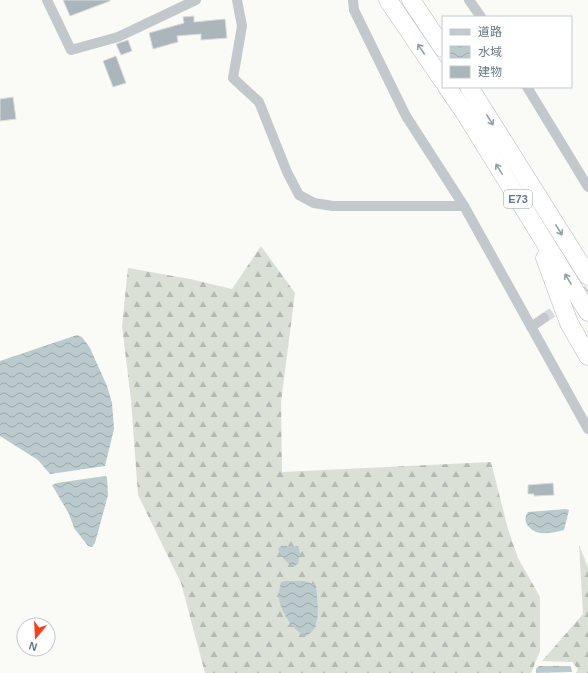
<svg xmlns="http://www.w3.org/2000/svg" width="588" height="673" viewBox="0 0 588 673" font-family="Helvetica,'Noto Sans JP',sans-serif">
	<defs>
		<pattern id="forest-firs" width="22" height="20" patternUnits="userSpaceOnUse"><rect width="22" height="20" fill="#dae0d6"/><path d="M5 1l3.5 6h-7zM16 11l3.5 6h-7z" fill="#b4bab3"/></pattern>
		<pattern id="water-waves" width="16" height="10" patternUnits="userSpaceOnUse"><rect width="16" height="10" fill="#bbcacd"/><path d="M0 5q4-4 8 0t8 0" fill="none" stroke="#9ba9ac"/></pattern>
	</defs>
	<rect width="100%" height="100%" fill="#fafaf7"/>
	<g fill="url(#forest-firs)">
		<polygon points="261,246 295,293 281,402 282,472 491,462 508,529 518,558 540,597 540,651 531,673 205,673 181,583 138,495 131,400 122,326 128,268 190,279 232,289"/>
		<polygon points="579,545 588,567 588,673 576,673 578,669 572,662 542,661 583,614"/>
	</g>
	<g fill="url(#water-waves)">
		<polygon points="77,335 82,337 90,348 107,386 112,403 114,429 105,466 50,474 38,460 0,436 0,361"/>
		<polygon points="105,476 107,477 108,495 95,543 92,547 88,546 74,528 69,514 52,485 57,483"/>
		<path d="M566,509L569,510L564,530C557,532 547,534 540,533C530,531 521,522 528,512Z"/>
		<path d="M281,546H298L300,553L298,564L295,566C286,564 282,557 278,549Z"/>
		<path d="M286,581H304L316,585C317,601 323,628 306,636C294,632 280,611 279,598C278,592 280,587 281,582Z"/>
		<polygon points="539,666 569,666 571,667 572,672 536,673 536,669"/>
	</g>
	<g fill="#abb6bc" stroke="#dcdcd9">
		<polygon points="63,0 110,0 110,1 70,16"/>
		<polygon points="194,16 194,22 225,19 227,38 201,40 201,34 177,36 178,42 153,49 149,33 184,23 183,17"/>
		<polygon points="128,40 132,51 121,55 116,44"/>
		<polygon points="116,56 126,83 113,87 103,61"/>
		<polygon points="13,97 16,119 0,121 0,99"/>
		<polygon points="553,483 554,495 534,496 534,494 528,494 528,485"/>
	</g>
	<g fill="none" stroke-linecap="round" stroke-linejoin="round">
		<polyline stroke="#d4dadb" stroke-width="10" stroke-dasharray="10 5" stroke-linecap="butt" points="544,318 588,290"/>
		<g stroke="#b6bbbf" stroke-width="19">
			<g id="highway">
				<polyline points="388,0 443,81"/>
				<polyline points="411,0 443,48"/>
				<polyline points="447,87 465,113 588,312"/>
				<polyline points="469,87 588,276"/>
				<polyline points="545,258 569,323 588,356"/>
			</g>
		</g>
		<g stroke="#c2c8cc" stroke-width="10">
			<polyline points="47,0 71,50 118,37 196,0"/>
			<polyline points="237,0 242,26 233,78 259,102 287,172 299,195 314,203 333,206 464,206"/>
			<polyline points="353,0 354,10 406,116 464,206 588,429"/>
			<polyline points="469,0 481,17"/>
			<polyline points="527,87 588,187"/>
			<polyline points="531,327 544,318"/>
		</g>
		<use href="#highway" stroke="#fff" stroke-width="18"/>
	</g>
	<defs><path id="oneway-shaft" d="M-6 0H5M1.5-3L5.5 0L1.5 3" fill="none" stroke-width="1.6" stroke-linecap="round" stroke-linejoin="round"/></defs>
	<g stroke="#91a0aa">
		<use href="#oneway-shaft" transform="translate(421 49) rotate(-124)"/>
		<use href="#oneway-shaft" transform="translate(490 120) rotate(58)"/>
		<use href="#oneway-shaft" transform="translate(499 169) rotate(-122)"/>
		<use href="#oneway-shaft" transform="translate(559 230) rotate(58)"/>
		<use href="#oneway-shaft" transform="translate(568 279) rotate(-122)"/>
	</g>
	<g text-anchor="middle" dominant-baseline="central" stroke-width="4" stroke-linejoin="round" paint-order="stroke">
		<rect fill="#fff" stroke="#91a0aa" stroke-width="1" x="504" y="190" width="28" height="18" rx="3"/>
		<g font-size="11" font-weight="bold" fill="#627886">
			<text x="518" y="199">E73</text>
		</g>
	</g>
	<rect x="442" y="16" width="130" height="72" fill="#ffffff" stroke="#c0c9cf"/>
	<rect x="450" y="29" width="20" height="6" fill="#c2c8cc" stroke="#c0c9cf"/>
	<text x="478" y="36" font-size="12" fill="#627886">道路</text>
	<rect x="450" y="46" width="20" height="12" fill="url(#water-waves)" stroke="#c0c9cf"/>
	<text x="478" y="56" font-size="12" fill="#627886">水域</text>
	<rect x="450" y="66" width="20" height="12" fill="#abb6bc" stroke="#c0c9cf"/>
	<text x="478" y="76" font-size="12" fill="#627886">建物</text>
	<g transform="translate(36 637) rotate(198)"><circle r="19" fill="#ffffff" stroke="#c0c9cf"/>
	<path d="M0-3L7 15L0 10L-7 15Z" fill="#f5421c"/>
	<text y="-6" font-size="11" font-weight="bold" text-anchor="middle" fill="#627886">N</text>
	</g>
</svg>
